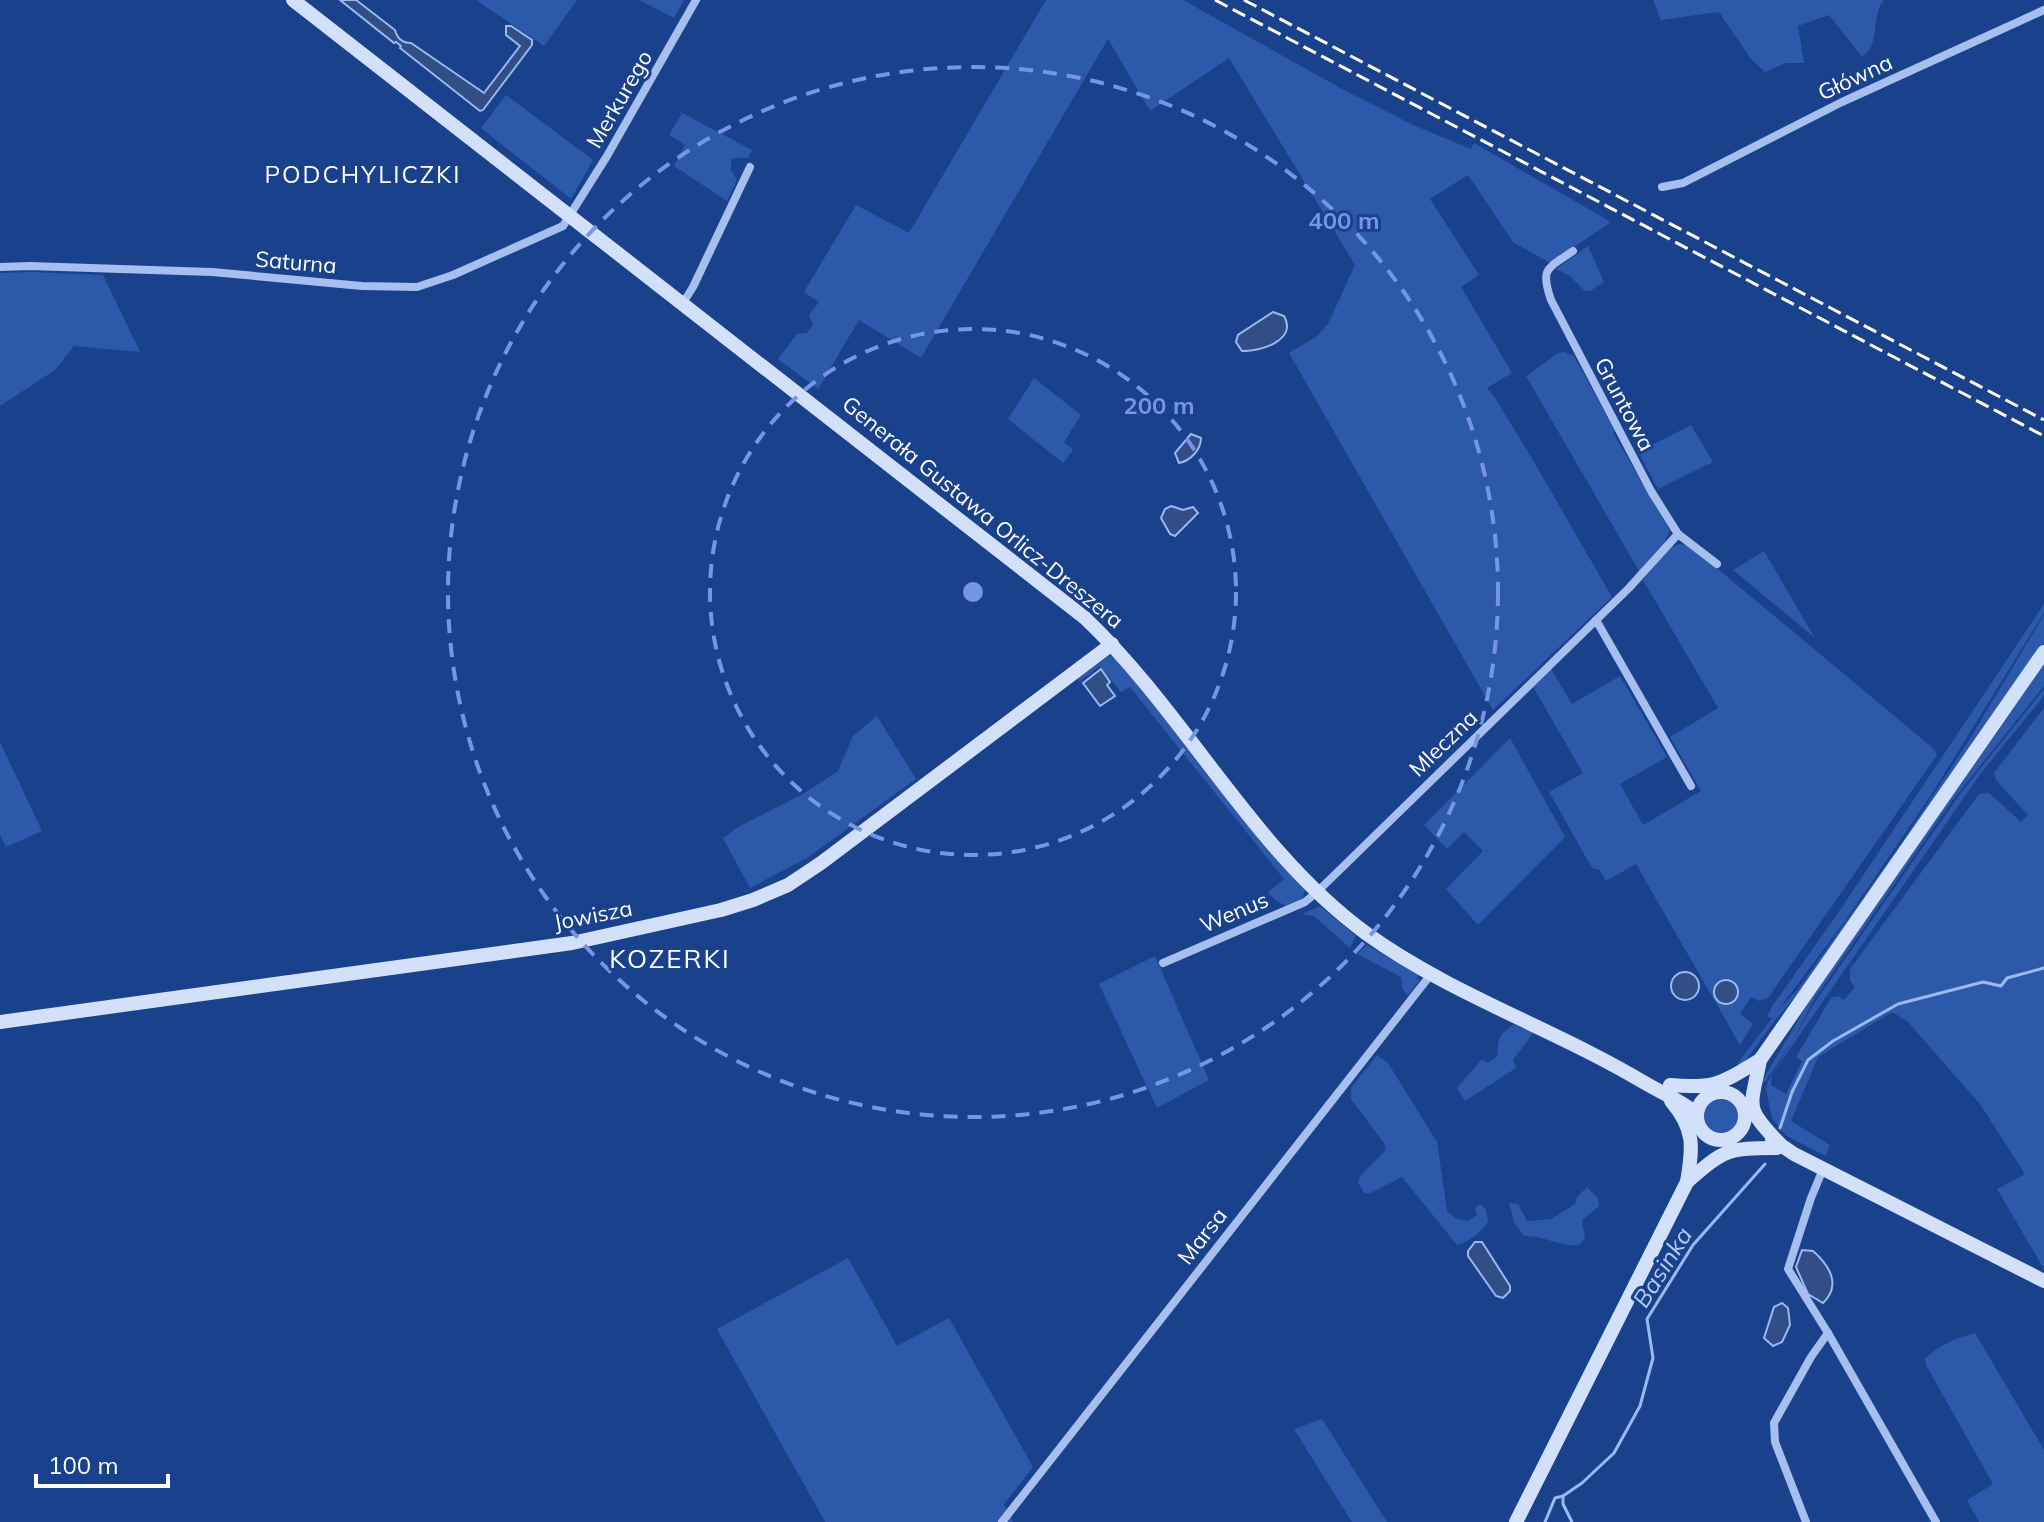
<svg xmlns="http://www.w3.org/2000/svg" width="2044" height="1522" viewBox="0 0 2044 1522" font-family="Mulish,sans-serif">
	<rect width="100%" height="100%" fill="#1a418c"/>
	<g fill="#2d59aa">
		<polygon points="476,0 577,0 544,46"/>
		<polygon points="639,0 684,0 674,18"/>
		<polygon points="1046,0 1183,0 1342,89 1413,125 1471,149 1474,143 1611,222 1550,263 1513,242 1468,175 1430,199 1479,275 1461,287 1512,373 1487,388 1495,398 1530,455 1612,597 1493,710 1289,353 1317,336 1328,324 1355,265 1229,58 1150,111 1108,39 921,358 859,320 818,389 778,359 797,334 807,333 813,325 809,315 819,302 804,292 856,205 909,233"/>
		<path d="M1653,0H1884C1870,15 1882,44 1862,57L1829,15L1798,26L1804,63H1786L1765,72L1751,59L1719,12L1661,20Z"/>
		<polygon points="506,95 593,160 571,199 481,128"/>
		<polygon points="682,113 752,150 748,158 735,158 731,160 731,170 737,180 727,201 674,166 685,145 669,135"/>
		<polygon points="1588,246 1604,282 1590,291 1585,291 1570,276 1556,269"/>
		<polygon points="32,272 103,275 140,352 74,346 55,370 0,406 0,273"/>
		<polygon points="1564,352 1574,356 1615,431 1613,433 1670,530 1664,544 1639,571 1526,376 1558,353"/>
		<polygon points="1034,378 1081,415 1064,442 1073,450 1063,463 1008,419"/>
		<polygon points="1691,425 1713,462 1658,489 1638,452"/>
		<polygon points="1680,544 1690,546 1725,575 1934,749 1937,755 1768,998 1759,1001 1751,997 1740,1014 1753,1024 1740,1045 1636,864 1606,881 1600,870 1592,868 1549,792 1583,773 1533,687 1551,669 1572,704 1620,676 1667,757 1620,784 1643,825 1701,791 1670,737 1718,708 1643,580 1669,548"/>
		<polygon points="1764,551 1815,638 1733,570"/>
		<polygon points="2044,604 2044,613 1931,795 1845,921 1779,1009 1798,989 1902,842 1966,745 2044,615 2044,643 1799,993 1776,1019 1740,1068 1737,1064 1773,1017 1770,1018 1767,1016 1773,1005 1838,913"/>
		<polygon points="1109,656 1116,658 1303,885 1305,890 1303,897 1286,906 1275,900 1268,892 1284,879 1130,687 1121,692 1100,666 1079,682 1078,678"/>
		<polygon points="2044,665 2044,686 1952,801 1815,998 1794,1038 1815,1002 1960,794 2044,689 2044,696 1981,773 1772,1075 1771,1085 1786,1094 1802,1061 1796,1057 1831,998 1838,996 1844,1000 1855,987 1850,981 1850,969 1979,794 1989,793 2021,822 2028,815 1996,780 1994,773 2044,708 2044,1269 1997,1189 2025,1174 1980,1104 1907,1021 1892,1012 1818,1057 1791,1121 1830,1145 1826,1156 1785,1135 1772,1118 1766,1090 1768,1081 1794,1039 1765,1082 1762,1081 1809,1002"/>
		<polygon points="877,716 916,779 807,858 750,888 723,838 740,826 803,794 838,771 853,736"/>
		<polygon points="1510,738 1565,837 1478,925 1446,889 1483,851 1464,832 1447,849 1424,825"/>
		<polygon points="0,742 42,831 6,847 0,835"/>
		<polygon points="1320,906 1356,936 1350,948 1314,916 1302,914"/>
		<polygon points="1367,945 1417,974 1419,981 1408,996 1402,988 1401,977 1357,954"/>
		<polygon points="1155,956 1209,1080 1157,1108 1099,984"/>
		<path d="M1514,1024L1533,1033L1513,1060L1516,1068L1465,1101L1457,1088L1482,1059L1488,1063L1497,1057C1499,1036 1497,1037 1514,1024Z"/>
		<path d="M1377,1055L1388,1063L1437,1142L1447,1211L1457,1219L1468,1221L1477,1215L1475,1208L1480,1204L1486,1210L1488,1222C1480,1233 1470,1241 1457,1245L1402,1177L1369,1194L1364,1193L1358,1182L1361,1175L1386,1150L1384,1143L1351,1099V1088Z"/>
		<circle cx="1721" cy="1117" r="18"/>
		<path d="M1587,1187L1598,1198L1599,1206L1582,1220L1585,1238L1579,1245C1558,1247 1545,1235 1524,1236L1514,1222L1509,1203L1518,1204L1527,1221L1551,1219L1575,1204L1577,1197Z"/>
		<polygon points="848,1258 897,1346 949,1318 1033,1467 1004,1504 1013,1522 825,1522 717,1329"/>
		<path d="M1975,1333L2044,1450V1522H1979L1967,1500L1993,1484L1926,1365L1925,1359C1939,1345 1956,1338 1975,1333Z"/>
		<polygon points="1322,1419 1387,1522 1352,1522 1294,1429"/>
	</g>
	<g fill="#314e86" stroke="#99b9f0" stroke-width="2">
		<path d="M340,0H356L395,30C397,38 402,43 411,43L484,93L520,46L506,35V26H511L532,40V45L483,110L480,111L400,48L401,46L396,42L394,43Z"/>
		<path d="M1273,312L1284,316C1298,340 1260,352 1242,351L1236,342L1238,335Z"/>
		<path d="M1191,434L1201,438C1201,450 1190,461 1179,463L1175,453Z"/>
		<polygon points="1171,506 1183,510 1193,507 1198,513 1175,536 1170,534 1161,518 1165,509"/>
		<polygon points="1101,669 1110,682 1107,685 1115,696 1100,706 1083,683"/>
		<circle cx="1685" cy="986" r="14"/>
		<circle cx="1726" cy="992" r="12"/>
		<polygon points="1475,1242 1482,1242 1510,1286 1510,1291 1503,1298 1496,1296 1468,1256 1468,1251"/>
		<path d="M1802,1250L1813,1251C1829,1265 1842,1285 1823,1303L1808,1294L1796,1267Z"/>
		<polygon points="1782,1303 1788,1308 1790,1325 1782,1342 1773,1346 1764,1338 1774,1307"/>
	</g>
	<g fill="none" stroke-linecap="round" stroke-linejoin="round">
		<g stroke="#99b9f0" stroke-width="3">
			<polyline points="1780,1128 1792,1092 1808,1060 1833,1041 1898,1004 1983,982 2001,986 2007,978 2044,968"/>
			<polyline points="1545,1522 1555,1498 1563,1496"/>
			<polyline points="1572,1522 1563,1504 1563,1496 1582,1483 1614,1453 1640,1406 1653,1358 1647,1319 1693,1245 1765,1164"/>
		</g>
		<g stroke="#a6bfee" stroke-width="8">
			<polyline points="1662,187 1683,183 1842,102 2044,10"/>
			<path d="M1573,251C1547,269 1540,268 1551,300L1651,491L1678,534L1717,564"/>
			<polyline points="0,267 30,266 212,272 362,286 417,287 453,275 563,226 607,156 696,0"/>
			<polyline points="683,303 693,287 750,167"/>
			<polyline points="1596,620 1691,786"/>
			<polyline points="1163,963 1305,902 1317,892 1629,588 1678,534"/>
			<polyline points="1828,1333 1936,1522"/>
			<polyline points="1002,1522 1432,973"/>
			<polyline points="1806,1522 1775,1442 1774,1423 1811,1357 1828,1333 1788,1269 1811,1198 1823,1169"/>
		</g>
		<g stroke="#d3e0fa" stroke-width="14">
			<path d="M293,0L1085,618C1187,715 1253,851 1367,934C1452,995 1555,1029 1645,1083C1662,1093 1682,1101 1697,1114"/>
			<polyline points="0,1022 572,943 721,910 753,900 788,885 821,863 1112,644"/>
			<path d="M1670,1085C1717,1089 1721,1083 1760,1060"/>
			<circle cx="1721" cy="1116" r="24"/>
			<polyline points="1772,1139 1794,1154 2044,1281"/>
			<path d="M1780,1144C1743,1106 1751,1108 1760,1060L2044,652"/>
			<path d="M1687,1182C1725,1149 1727,1148 1777,1148"/>
			<path d="M1516,1522L1687,1182C1693,1147 1695,1129 1671,1101"/>
		</g>
		<g stroke="#fff" stroke-width="3" stroke-dasharray="14 6" stroke-linecap="butt">
			<polyline points="1215,0 2044,436"/>
			<polyline points="1244,0 2044,420"/>
		</g>
	</g>
	<g fill="none" stroke="#7795e8" stroke-width="4" stroke-dasharray="14 10">
		<circle cx="973" cy="592" r="263"/>
		<circle cx="973" cy="592" r="525"/>
	</g>
	<g text-anchor="middle" dominant-baseline="central" stroke-width="6" stroke-linejoin="round" paint-order="stroke">
		<g font-size="22" fill="#fff" stroke="#1a418c">
			<text transform="translate(1855 77) rotate(-25)">Główna</text>
			<text transform="translate(619 99) rotate(-60)">Merkurego</text>
			<text transform="translate(296 262) rotate(5)">Saturna</text>
			<text transform="translate(1625 404) rotate(62)">Gruntowa</text>
			<text transform="translate(983 512) rotate(39)">Generała Gustawa Orlicz-Dreszera</text>
			<text transform="translate(1443 743) rotate(-44)">Mleczna</text>
			<text transform="translate(1234 912) rotate(-23)">Wenus</text>
			<text transform="translate(593 915) rotate(-11)">Jowisza</text>
			<text transform="translate(1202 1236) rotate(-52)">Marsa</text>
		</g>
		<g font-size="24" letter-spacing="2" fill="#fff" stroke="#1a418c">
			<text x="363" y="174">PODCHYLICZKI</text>
		</g>
		<g font-size="24" font-style="italic" fill="#b2caf5" stroke="#1a418c">
			<text transform="translate(1662 1267) rotate(-58)">Basinka</text>
		</g>
		<g font-size="26" letter-spacing="2" fill="#fff" stroke="#1a418c">
			<text x="670" y="958">KOZERKI</text>
		</g>
	</g>
	<circle cx="973" cy="592" r="12" fill="#7795e8" stroke="#1a418c" stroke-width="4"/>
	<g font-size="24" text-anchor="middle" font-weight="bold" fill="#7795e8" stroke="#1a418c" stroke-width="6" stroke-linejoin="round" paint-order="stroke">
		<text x="1344" y="229">400 m</text>
		<text x="1159" y="414">200 m</text>
	</g>
	<path d="M36 1474v12h132v-12" fill="none" stroke="#ffffff" stroke-width="4"/>
	<text x="48" y="1474" font-size="24" fill="#ffffff" stroke="#1a418c" stroke-width="6" paint-order="stroke">100 m</text>
</svg>
